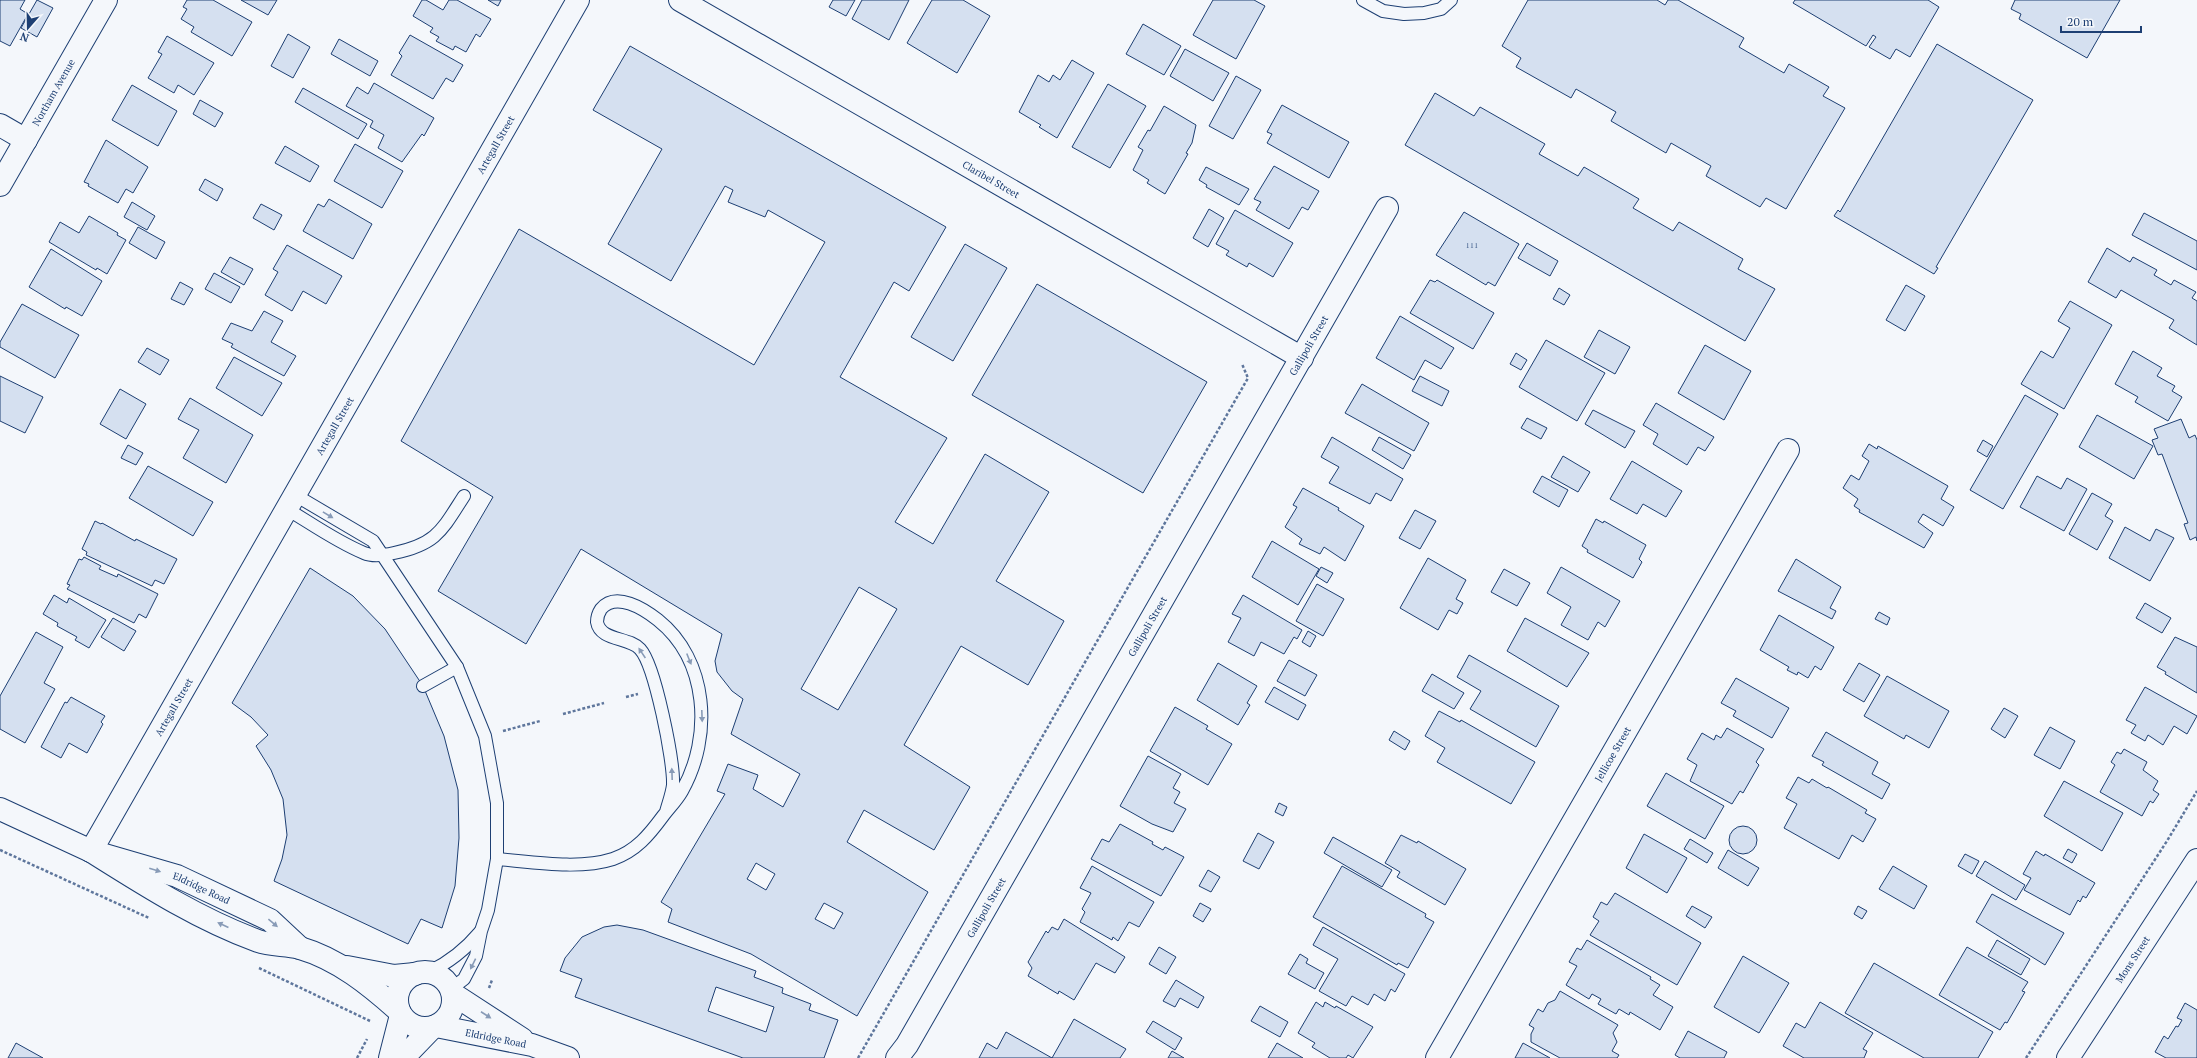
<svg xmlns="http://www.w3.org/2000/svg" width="2197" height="1058" viewBox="0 0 2197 1058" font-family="'PT Serif',serif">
	<rect width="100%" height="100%" fill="#f4f7fb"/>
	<g fill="#d5e0f0" stroke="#1d3f73" fill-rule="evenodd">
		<polygon points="0,0 25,0 20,9 28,14 10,46 0,41"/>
		<polygon points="37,0 53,8 37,37 21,28"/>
		<polygon points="187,0 213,0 252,22 232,56 191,32 194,27 181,19 187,9 183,7"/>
		<polygon points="241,0 277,0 268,15"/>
		<polygon points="422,0 426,0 443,10 449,0 457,0 491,19 480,37 476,34 466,52 455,46 453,50 436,41 439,37 430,32 433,28 413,16"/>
		<polygon points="488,0 501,0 498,6"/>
		<polygon points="833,0 855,0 846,16 829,7"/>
		<polygon points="862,0 909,0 889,40 852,19"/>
		<polygon points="932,0 963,0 990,16 957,73 907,43"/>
		<polygon points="1213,0 1254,0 1265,6 1236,59 1193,35"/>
		<polygon points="1528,0 1657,0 1665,5 1668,0 1678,0 1744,38 1739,47 1784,73 1789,64 1829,87 1823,96 1845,108 1786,209 1766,198 1760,207 1706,176 1711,166 1671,143 1666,153 1611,121 1616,112 1576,89 1571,98 1516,67 1521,58 1502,46"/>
		<polygon points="1795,0 1928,0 1939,7 1910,57 1896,49 1890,59 1869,47 1876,37 1873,35 1866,46 1793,3"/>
		<polygon points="2015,0 2120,0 2087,58 2019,19 2021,14 2011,9"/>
		<polygon points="1143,24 1181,46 1164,75 1126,54"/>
		<polygon points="288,34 310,47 293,78 271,66"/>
		<polygon points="410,35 463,65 453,82 446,78 433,99 391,75 402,56 399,53"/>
		<polygon points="167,36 214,63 194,95 178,85 174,93 148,78 162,54 158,52"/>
		<polygon points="339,39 378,61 370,76 331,54"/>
		<polygon points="1937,44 2033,100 1936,267 1938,268 1934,274 1834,216 1838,210 1840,212"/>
		<path d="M630,46L946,227L909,291L894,282L840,377L947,438L895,522L933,544L985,454L1049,492L996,581L1064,621L1028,685L961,646L904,745L970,787L934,850L864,810L847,842L928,892L857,1016L751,954L668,922L672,909L661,902L725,794L717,791L728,764L758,775L753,789L783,807L800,774L731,734L743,699L732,691L717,672L715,661L722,634L581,549L526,644L438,591L493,497L401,441L519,229L754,365L825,242L768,210L765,217L728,202L733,190L725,186L671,281L608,244L662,149L593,110ZM859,587L897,609L838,710L801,689ZM756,863L775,874L766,890L747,879ZM824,903L843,913L834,929L815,919Z"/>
		<polygon points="1185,49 1229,73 1213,101 1170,76"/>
		<polygon points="1072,60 1094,73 1057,138 1039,127 1041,125 1019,112 1038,75 1049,82 1053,75 1060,80"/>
		<polygon points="1236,76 1261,90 1233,139 1209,126"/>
		<polygon points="374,83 434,118 424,136 422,134 402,162 378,148 384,135 370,127 373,121 346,106 357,87 368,94"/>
		<polygon points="1108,84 1146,106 1110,168 1072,147"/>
		<polygon points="132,85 177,111 158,146 112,120"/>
		<polygon points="303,88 367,124 358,139 295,102"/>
		<polygon points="1435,93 1474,116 1480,107 1545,144 1539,154 1578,176 1584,167 1639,199 1633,208 1673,231 1679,222 1743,259 1738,269 1775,289 1745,341 1405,145"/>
		<polygon points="200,100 223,113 215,127 193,114"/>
		<polygon points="1282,105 1349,142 1329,178 1267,143 1272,134 1267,132"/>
		<polygon points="1164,106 1196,125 1192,143 1186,153 1188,154 1165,194 1147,183 1149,180 1133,170 1143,150 1138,147 1148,130 1150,131"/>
		<polygon points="106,140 148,167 133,193 126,189 118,203 88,186 89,184 84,182"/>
		<polygon points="355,144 403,171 382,208 334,181"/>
		<polygon points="285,146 319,166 310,182 275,163"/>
		<polygon points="1274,166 1319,191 1308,210 1302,207 1289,229 1256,210 1261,202 1254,199"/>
		<polygon points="1206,167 1249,189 1239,205 1206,187 1207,185 1199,180"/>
		<polygon points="205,179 223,189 217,201 199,190"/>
		<polygon points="329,199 372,224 353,259 303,231 318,204 324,207"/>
		<polygon points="132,202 155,216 147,230 124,217"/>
		<polygon points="261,204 282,215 274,230 253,218"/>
		<polygon points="1209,209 1224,218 1208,247 1193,238"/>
		<polygon points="1235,210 1293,243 1273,277 1249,263 1247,267 1226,255 1229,251 1216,244"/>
		<polygon points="1464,212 1519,244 1495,286 1488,282 1486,285 1436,255"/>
		<polygon points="2144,213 2197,241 2197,270 2132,235"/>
		<polygon points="89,216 118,233 117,235 126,240 107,274 97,268 96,270 49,242 60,222 79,233"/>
		<polygon points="138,227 165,242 156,259 129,243"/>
		<polygon points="1527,243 1558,261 1550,276 1518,258"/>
		<polygon points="965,244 1007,268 953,361 911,337"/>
		<polygon points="287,245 342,276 326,304 303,291 292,311 265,295 278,272 273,269"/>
		<polygon points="2107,248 2130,262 2133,257 2157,270 2154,275 2171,285 2174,280 2196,292 2192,298 2197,301 2197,345 2169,328 2174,320 2121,290 2116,298 2088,282"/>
		<polygon points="51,249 102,281 82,316 66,307 65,309 29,287"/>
		<polygon points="230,257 253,269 244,285 221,272"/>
		<polygon points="214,273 240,287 231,303 205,289"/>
		<polygon points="1430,280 1435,282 1437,280 1494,313 1473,349 1410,313"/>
		<polygon points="180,282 193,289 184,305 171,299"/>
		<polygon points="1037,284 1207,382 1143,493 972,395"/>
		<polygon points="1906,285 1925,296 1905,331 1886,320"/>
		<polygon points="1559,288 1570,295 1564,305 1553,299"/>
		<polygon points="2070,301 2112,325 2064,409 2021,384 2041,351 2053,358 2070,328 2058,321"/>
		<polygon points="22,304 79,335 55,378 0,347 0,342"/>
		<polygon points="264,311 283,321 271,342 296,356 284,376 231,347 233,344 222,339 231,323 252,331"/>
		<polygon points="1400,316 1454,348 1441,369 1425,360 1414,380 1376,358"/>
		<polygon points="1599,330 1630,347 1615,374 1584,357"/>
		<polygon points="1546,340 1605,373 1577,421 1519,387"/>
		<polygon points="1705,345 1751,371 1724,420 1678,393"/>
		<polygon points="147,348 169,360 160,375 138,362"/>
		<polygon points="2133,351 2162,368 2157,376 2175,386 2172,391 2182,397 2168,421 2135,402 2138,397 2115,384"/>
		<polygon points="1516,353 1527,360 1521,370 1510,364"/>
		<polygon points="234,357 282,383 262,416 216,388"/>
		<polygon points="0,376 43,397 25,433 0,421"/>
		<polygon points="1420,376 1449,391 1442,406 1412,391"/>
		<polygon points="1362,384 1429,423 1414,451 1345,413"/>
		<polygon points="120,389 146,404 126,439 100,424"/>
		<polygon points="2025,395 2058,414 2003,509 1970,490"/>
		<polygon points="190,398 253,435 226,483 183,458 199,430 178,419"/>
		<polygon points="1656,403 1714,437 1705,451 1698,447 1687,465 1653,444 1658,434 1643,425"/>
		<polygon points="1593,410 1635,431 1625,448 1585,424"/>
		<polygon points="2097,415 2153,446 2134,479 2079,447"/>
		<polygon points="1527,418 1547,428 1541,439 1521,428"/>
		<polygon points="2181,419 2189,438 2195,435 2197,440 2197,541 2196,537 2190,540 2184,524 2188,523 2162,454 2158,455 2152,440 2158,438 2154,429"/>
		<polygon points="1332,437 1403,479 1391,501 1376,493 1370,504 1329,483 1339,467 1321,457"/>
		<polygon points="1379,437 1411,455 1403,469 1372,450"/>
		<polygon points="1983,440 1993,446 1987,457 1977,451"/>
		<polygon points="1869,444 1877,449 1878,446 1948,486 1941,499 1954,507 1943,526 1923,514 1918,522 1933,533 1924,548 1859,512 1860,510 1854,506 1858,499 1843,488 1851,475 1859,480 1869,461 1862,456"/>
		<polygon points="128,445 143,453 136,465 121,458"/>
		<polygon points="1563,456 1590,472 1578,492 1551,477"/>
		<polygon points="1632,461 1682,491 1666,517 1643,504 1637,514 1610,499"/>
		<polygon points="148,466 213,502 193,536 129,498"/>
		<polygon points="1542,476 1568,490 1559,507 1533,492"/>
		<polygon points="2037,476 2061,489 2067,478 2087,489 2064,531 2020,507"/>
		<polygon points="1303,488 1339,508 1338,510 1364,526 1345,561 1324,547 1320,554 1299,544 1302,539 1285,527 1297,507 1293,505"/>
		<polygon points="2092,493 2112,504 2105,516 2113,521 2097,550 2069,534"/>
		<polygon points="1415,510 1436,521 1420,549 1399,538"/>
		<polygon points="1596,519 1603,523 1604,521 1646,545 1639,559 1642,562 1633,578 1587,552 1588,550 1582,546"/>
		<polygon points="95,521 101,524 102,523 135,541 136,539 177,559 164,584 155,580 152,586 86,555 87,552 82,549"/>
		<polygon points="2125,527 2150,541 2156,529 2174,538 2150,581 2109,558"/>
		<polygon points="1272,541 1319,569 1298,605 1252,577"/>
		<polygon points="84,557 101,566 99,569 117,577 118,574 158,594 146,618 139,614 134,623 67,589 70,585 67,584 79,559 82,560"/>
		<polygon points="1428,558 1466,580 1456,599 1463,603 1457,614 1449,610 1438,630 1400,608"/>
		<polygon points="1796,559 1841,587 1830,608 1836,611 1832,619 1778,591"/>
		<polygon points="1321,567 1333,573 1327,583 1316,576"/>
		<polygon points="1561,567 1620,601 1605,627 1598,622 1588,640 1561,625 1571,607 1547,593"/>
		<polygon points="310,568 353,596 385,629 423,686 444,736 458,790 459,838 455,886 442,928 421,919 408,944 274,881 282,859 287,835 283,799 271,770 256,746 268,735 251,717 232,703"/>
		<polygon points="1504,569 1530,583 1517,606 1491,592"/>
		<polygon points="1317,584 1344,599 1323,636 1296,621"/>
		<polygon points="54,595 67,603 69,598 106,620 89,648 75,640 77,637 57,626 58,623 43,614"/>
		<polygon points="1243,595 1302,630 1297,639 1294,637 1284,654 1261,642 1254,656 1228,642 1241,618 1232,614"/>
		<polygon points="2145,603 2171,618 2162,633 2136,618"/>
		<polygon points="1879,612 1890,618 1887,625 1875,619"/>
		<polygon points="1779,615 1834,647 1821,670 1815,666 1808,678 1798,672 1797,675 1787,670 1789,667 1760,650"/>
		<polygon points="113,618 136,631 124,651 101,637"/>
		<polygon points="1525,618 1589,653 1567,687 1507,651"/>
		<polygon points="1308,631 1316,636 1310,647 1302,642"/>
		<polygon points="36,632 63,647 44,683 55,689 25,743 0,729 0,696"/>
		<polygon points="2175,637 2197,647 2197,693 2165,674 2166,672 2157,667"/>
		<polygon points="1469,655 1559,706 1536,747 1470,709 1481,691 1457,677"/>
		<polygon points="1289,660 1317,675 1305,696 1277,681"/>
		<polygon points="1218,663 1257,686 1247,703 1250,705 1238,725 1197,700"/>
		<polygon points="1859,663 1880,675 1864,702 1843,690"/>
		<polygon points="1432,674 1464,693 1454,709 1422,691"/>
		<polygon points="1887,676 1949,711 1929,748 1906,735 1904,739 1864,716"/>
		<polygon points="1736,678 1789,708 1772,738 1733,716 1736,711 1721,703"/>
		<polygon points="1274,687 1306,705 1298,720 1265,702"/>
		<polygon points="2145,687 2197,716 2187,734 2174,726 2163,745 2148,735 2145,741 2131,733 2136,725 2126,720"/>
		<polygon points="71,697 105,716 101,722 103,724 87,753 69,743 61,758 41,747 65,702 67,703"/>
		<polygon points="1175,707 1208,726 1206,729 1232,744 1208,785 1150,751"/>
		<polygon points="2004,708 2018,716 2005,738 1991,729"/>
		<polygon points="1439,711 1460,722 1461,720 1535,762 1511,804 1437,762 1445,748 1425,736"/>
		<polygon points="2050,727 2075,741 2060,769 2034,755"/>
		<polygon points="1727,728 1764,749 1756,762 1759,765 1743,793 1740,791 1732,804 1690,781 1697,765 1687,759 1702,733 1714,740 1716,735 1721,738"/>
		<polygon points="1394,731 1410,741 1405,750 1389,740"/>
		<polygon points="1826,732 1878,762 1872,774 1890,784 1882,799 1822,765 1824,762 1812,756"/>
		<polygon points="2124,749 2147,762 2143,770 2158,781 2153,790 2159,794 2153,803 2150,801 2142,816 2100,792 2115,765 2111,762 2117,752 2121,754"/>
		<polygon points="1148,756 1181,774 1173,788 1180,792 1174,803 1186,809 1173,832 1152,824 1120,806"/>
		<polygon points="1666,773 1724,806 1705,839 1647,806"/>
		<polygon points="1798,777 1809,783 1812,779 1827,788 1828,787 1867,810 1865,813 1876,819 1863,842 1852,835 1839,859 1784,828 1797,804 1786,798"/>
		<polygon points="2064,781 2123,813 2102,851 2044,816"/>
		<polygon points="1279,803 1287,807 1283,816 1275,812"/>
		<polygon points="1120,824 1153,842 1152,844 1163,850 1165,847 1184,857 1161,896 1091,859 1102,839 1109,842"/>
		<circle cx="1743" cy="840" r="14"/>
		<polygon points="1258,833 1274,842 1259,869 1243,861"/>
		<polygon points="1644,834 1687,858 1667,893 1626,868"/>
		<polygon points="1401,835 1417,843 1418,841 1466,869 1445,905 1397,877 1400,872 1385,863"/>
		<polygon points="1333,837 1392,870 1382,887 1324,853"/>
		<polygon points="1690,839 1713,853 1707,863 1684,849"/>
		<polygon points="2068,849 2077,854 2072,863 2063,858"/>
		<polygon points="1728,850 1759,868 1748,886 1718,868"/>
		<polygon points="2036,851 2044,856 2045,854 2095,883 2086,898 2083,896 2080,902 2078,900 2070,915 2024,890 2031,878 2023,874"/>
		<polygon points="1965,854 1979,861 1972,874 1958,866"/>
		<polygon points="1985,861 2025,885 2016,900 1976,876"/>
		<polygon points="1092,866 1154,902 1139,927 1129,922 1118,941 1113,937 1112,940 1080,922 1085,912 1082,909 1091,893 1080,888"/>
		<polygon points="1342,866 1426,914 1425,917 1434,922 1408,968 1398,963 1397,965 1313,917"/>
		<polygon points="1893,866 1927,886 1914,909 1879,889"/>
		<polygon points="1208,870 1220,877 1211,892 1199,886"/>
		<polygon points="1615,893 1701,943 1677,985 1590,935 1599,921 1593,917 1601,902 1607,905"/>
		<polygon points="1992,894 2064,933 2045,965 1976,922"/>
		<polygon points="1200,903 1211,909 1203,922 1193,916"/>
		<polygon points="1692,906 1712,917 1705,928 1686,916"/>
		<polygon points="1858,906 1867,911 1862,919 1854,914"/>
		<polygon points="1064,919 1125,957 1115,973 1096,963 1074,1000 1059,991 1058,994 1028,976 1032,968 1028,962 1046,931 1048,933 1052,927 1058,930"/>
		<path d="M617,925L643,930L756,971L754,977L783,988L782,993L811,1004L809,1010L838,1020L824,1058H743L575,997L582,979L560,971L565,958L582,937L604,927ZM716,987L774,1007L766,1032L708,1011Z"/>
		<polygon points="1323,927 1405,974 1395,992 1391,989 1385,1001 1374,994 1368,1005 1352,996 1346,1006 1319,991 1338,959 1313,945"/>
		<polygon points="1587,940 1651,977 1650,979 1660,985 1653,995 1673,1007 1660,1030 1630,1012 1629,1015 1619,1009 1616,1014 1598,1004 1601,999 1592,994 1589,999 1566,985 1577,966 1569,962 1577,948 1581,950"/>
		<polygon points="1997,940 2030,959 2021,975 1988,956"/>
		<polygon points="1159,947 1176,957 1166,974 1149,964"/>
		<polygon points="1967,947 2028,982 2022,991 2025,992 2007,1023 2005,1022 2000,1030 1939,995"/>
		<polygon points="1300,954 1308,959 1306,963 1324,973 1315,989 1288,974"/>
		<polygon points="1743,956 1789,983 1759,1033 1714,1007"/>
		<polygon points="1874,963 1993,1032 1978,1058 1924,1058 1845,1013"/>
		<polygon points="1176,980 1204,997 1198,1008 1180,998 1175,1007 1163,1001"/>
		<polygon points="1560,991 1618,1025 1613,1033 1617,1042 1612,1051 1619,1055 1617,1058 1560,1058 1531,1042 1531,1034 1534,1028 1529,1025 1538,1009 1543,1012 1548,1003 1555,1000"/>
		<polygon points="1316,1002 1323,1007 1325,1002 1335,1008 1336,1006 1373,1027 1353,1058 1348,1055 1346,1058 1330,1058 1312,1047 1315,1043 1298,1033"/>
		<polygon points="1820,1002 1873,1033 1863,1049 1867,1051 1864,1058 1804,1058 1783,1046 1796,1023 1805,1028"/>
		<polygon points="2185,1003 2197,1010 2197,1058 2166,1058 2155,1052 2164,1036 2168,1039 2176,1026 2178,1027 2182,1020 2177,1018"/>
		<polygon points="1260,1006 1288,1022 1280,1037 1251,1021"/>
		<polygon points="1074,1019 1126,1049 1120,1058 979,1058 987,1043 997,1049 1006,1032 1052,1058"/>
		<polygon points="1153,1021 1182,1038 1175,1050 1146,1032"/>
		<polygon points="1688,1031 1727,1052 1724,1058 1680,1058 1675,1055"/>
		<polygon points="16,1043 43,1058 8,1058"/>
		<polygon points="1277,1043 1303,1058 1268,1058"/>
		<polygon points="1523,1043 1550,1058 1515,1058"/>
		<polygon points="1172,1051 1184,1058 1168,1058"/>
	</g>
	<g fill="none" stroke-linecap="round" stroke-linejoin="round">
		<g stroke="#1d3f73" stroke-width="14">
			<g id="service">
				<polyline points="1363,0 1383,11 1404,14 1424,13 1441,9 1451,0"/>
				<polyline points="295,495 373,541 457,667 485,736 497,803 497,859 488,910 481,931 476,956 464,979 451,989"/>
				<path d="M287,509C312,524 337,542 364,553C373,557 385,555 394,553C437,544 442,530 464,496"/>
				<polyline points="423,686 457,667"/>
				<path d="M497,859C533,862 579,870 613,859C636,851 649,835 663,816C669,808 677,800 682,791C713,736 708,660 658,620C644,609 616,591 601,609C599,612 597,617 597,622C600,641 629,637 640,649C655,665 674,761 673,785C672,794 668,804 666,812"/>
				<path d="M429,972C450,962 465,950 480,932"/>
			</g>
		</g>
		<g stroke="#1d3f73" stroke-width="24">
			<g id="minor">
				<path id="s1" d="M680,0L1302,358"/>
				<polyline points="0,125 26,140"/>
				<path id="s2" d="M0,185L106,0"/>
				<path id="s3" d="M91,851L578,0"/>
				<polyline points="390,1058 401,1015"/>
				<polyline points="403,1058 432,1028"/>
				<path id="s4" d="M897,1058L907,1045L1387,208"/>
				<path id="s5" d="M1437,1058L1788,450"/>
				<path id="s6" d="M2068,1058L2197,860"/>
			</g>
		</g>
		<g stroke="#1d3f73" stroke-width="24">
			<g id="tertiary">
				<path id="s7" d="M0,809L91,851L177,876L270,920L300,948"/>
				<path d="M91,851C145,885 198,919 258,941C272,946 287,944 300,948C338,959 370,985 399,1011"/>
				<polyline points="347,967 394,976 415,974"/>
				<circle cx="425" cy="1000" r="28"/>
				<polyline points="453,994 522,1039"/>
				<path id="s8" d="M436,1026L532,1045L568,1058"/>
			</g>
		</g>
		<g stroke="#5e769c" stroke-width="2.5" stroke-dasharray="3 2" stroke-linecap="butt">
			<polyline points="626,697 638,694"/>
			<polyline points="563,714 604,703"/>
			<polyline points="503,731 540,721"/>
			<polyline points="0,850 149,918"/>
			<polyline points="259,968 370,1021"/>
			<polyline points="489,988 492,980"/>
			<polyline points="357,1058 367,1039"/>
			<polyline points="858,1058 1248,378 1242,364"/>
			<polyline points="2026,1058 2167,841 2197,791"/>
		</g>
		<use href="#service" stroke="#f4f7fb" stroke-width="12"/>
		<use href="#minor" stroke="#f4f7fb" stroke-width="22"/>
		<use href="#tertiary" stroke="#f4f7fb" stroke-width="22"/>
	</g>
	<defs><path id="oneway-solid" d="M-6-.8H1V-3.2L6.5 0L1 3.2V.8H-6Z"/></defs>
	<g fill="#889bb7">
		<use href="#oneway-solid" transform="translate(328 515) rotate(31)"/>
		<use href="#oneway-solid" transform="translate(642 653) rotate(-124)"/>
		<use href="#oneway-solid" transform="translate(689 659) rotate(68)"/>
		<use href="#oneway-solid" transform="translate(702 716) rotate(88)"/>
		<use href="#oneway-solid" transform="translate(672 774) rotate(-92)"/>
		<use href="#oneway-solid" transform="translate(155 870) rotate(17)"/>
		<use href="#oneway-solid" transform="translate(273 923) rotate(40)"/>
		<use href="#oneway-solid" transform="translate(223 925) rotate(-155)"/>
		<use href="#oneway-solid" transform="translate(473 964) rotate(116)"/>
		<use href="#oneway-solid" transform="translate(486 1015) rotate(33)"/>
	</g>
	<g text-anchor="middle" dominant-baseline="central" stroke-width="3" stroke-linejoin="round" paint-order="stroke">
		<g font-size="8" fill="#4b6792">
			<text x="1472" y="245">111</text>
		</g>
		<g font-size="10" fill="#1d3f73" stroke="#f4f7fb">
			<text stroke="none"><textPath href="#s2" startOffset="107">Northam Avenue</textPath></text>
			<text stroke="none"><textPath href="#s3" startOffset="814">Artegall Street</textPath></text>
			<text stroke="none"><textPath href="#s1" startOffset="359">Claribel Street</textPath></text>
			<text stroke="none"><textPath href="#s4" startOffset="823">Gallipoli Street</textPath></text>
			<text stroke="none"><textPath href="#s3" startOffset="490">Artegall Street</textPath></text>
			<text stroke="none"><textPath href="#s4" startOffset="499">Gallipoli Street</textPath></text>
			<text stroke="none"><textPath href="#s3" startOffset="166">Artegall Street</textPath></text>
			<text stroke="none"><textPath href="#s5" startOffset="351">Jellicoe Street</textPath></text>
			<text stroke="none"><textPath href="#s7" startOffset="217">Eldridge Road</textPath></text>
			<text stroke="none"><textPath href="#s4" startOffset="175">Gallipoli Street</textPath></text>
			<text stroke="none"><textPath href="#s6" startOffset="118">Mons Street</textPath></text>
			<text stroke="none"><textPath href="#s8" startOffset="61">Eldridge Road</textPath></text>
		</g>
	</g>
	<g transform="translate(28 28) rotate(200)" stroke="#f4f7fb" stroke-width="3" paint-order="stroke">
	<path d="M0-3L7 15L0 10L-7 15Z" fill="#1d3f73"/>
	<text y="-6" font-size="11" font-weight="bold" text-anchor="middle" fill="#1d3f73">N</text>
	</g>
	<path d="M2061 26v6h80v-6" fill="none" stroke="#1d3f73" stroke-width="2"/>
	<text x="2067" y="26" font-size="12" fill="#1d3f73" stroke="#f4f7fb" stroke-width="3" paint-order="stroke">20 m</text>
</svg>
